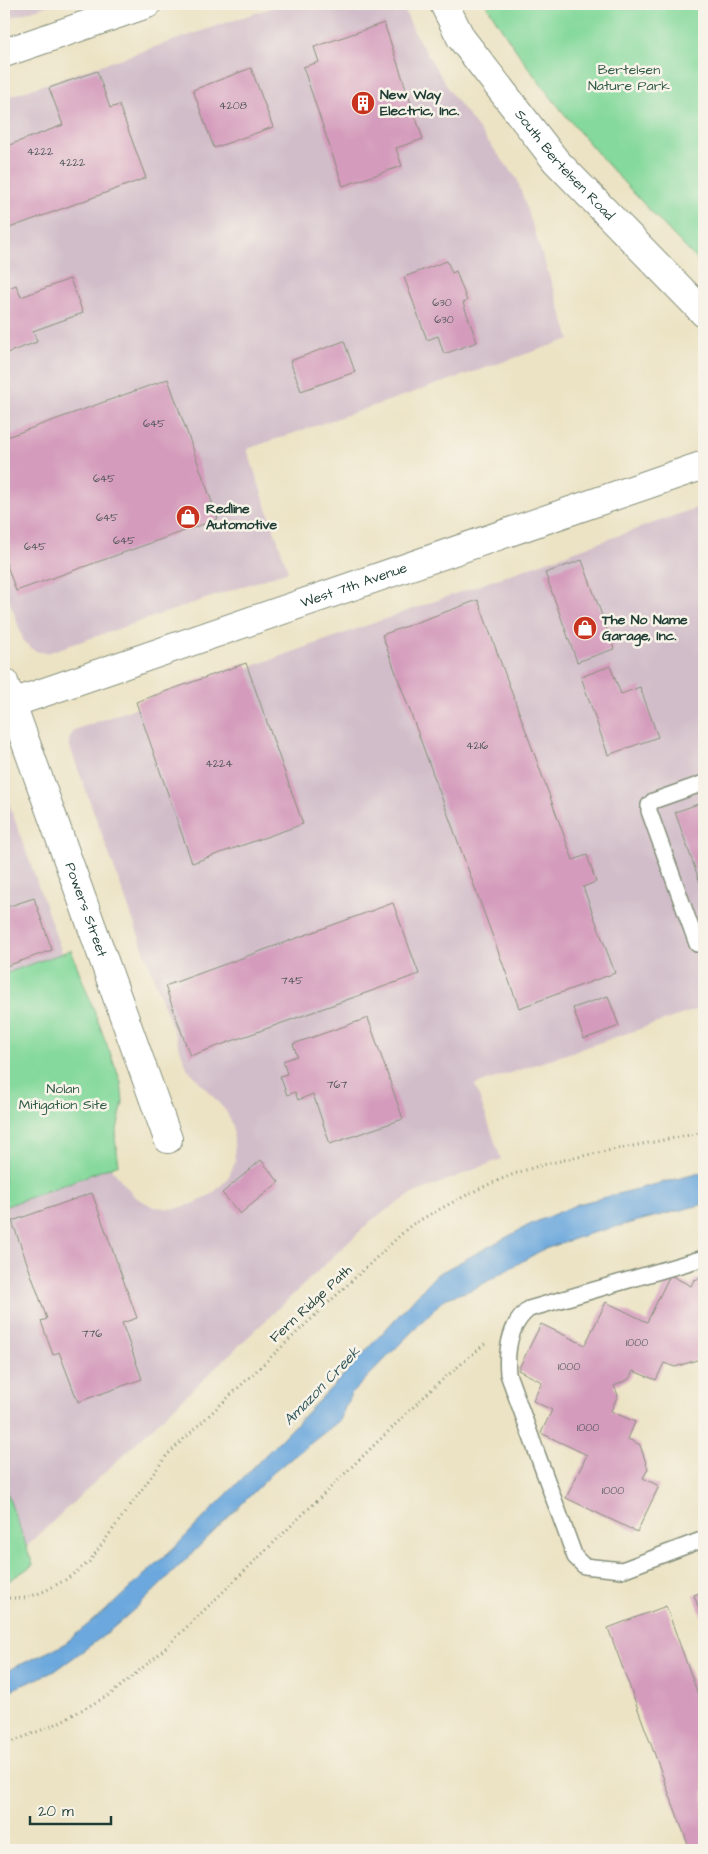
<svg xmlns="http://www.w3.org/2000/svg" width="708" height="1854" viewBox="0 0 708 1854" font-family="'Architects Daughter',sans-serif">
	<rect width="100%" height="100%" fill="#f7f3e8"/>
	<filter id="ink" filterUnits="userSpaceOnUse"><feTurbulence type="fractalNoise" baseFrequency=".02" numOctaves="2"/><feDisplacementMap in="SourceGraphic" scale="10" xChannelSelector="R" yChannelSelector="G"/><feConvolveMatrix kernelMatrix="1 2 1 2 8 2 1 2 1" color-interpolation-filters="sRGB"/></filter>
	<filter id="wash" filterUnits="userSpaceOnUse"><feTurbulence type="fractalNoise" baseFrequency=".0096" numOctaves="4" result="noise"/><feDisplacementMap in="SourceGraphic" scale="20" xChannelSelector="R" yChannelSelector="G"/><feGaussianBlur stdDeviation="1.12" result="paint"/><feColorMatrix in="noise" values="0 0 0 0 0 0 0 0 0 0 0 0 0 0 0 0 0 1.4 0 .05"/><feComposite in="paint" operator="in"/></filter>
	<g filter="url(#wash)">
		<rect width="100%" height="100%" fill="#ece3c4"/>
		<g fill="#d1bdc9">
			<polygon points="4,4 52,4 4,20"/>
			<polygon points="282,4 402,4 415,34 453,96 517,179 570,339 247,449 288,571 47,653 35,651 24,642 4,585 4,98"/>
			<polygon points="704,505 704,1007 475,1085 501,1159 412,1194 373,1219 26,1547 4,1485 4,1207 110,1167 135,1197 154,1207 175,1209 196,1203 213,1193 227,1180 235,1162 233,1126 226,1111 187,1068 70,747 69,739 74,730"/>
			<polygon points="4,789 62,953 4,974"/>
		</g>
		<g fill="#85d99c" stroke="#528b68">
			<path d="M486,4H704V267C624,184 546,103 486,4Z"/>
			<polygon points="71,950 121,1082 123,1102 115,1139 119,1164 4,1207 4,974"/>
			<polygon points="4,1485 33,1565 4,1584"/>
		</g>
		<polygon fill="#6ca8dd" stroke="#467288" points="704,1172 704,1204 588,1234 542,1250 474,1289 444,1299 351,1394 339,1421 274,1472 145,1600 106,1634 55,1671 4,1693 4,1672 63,1645 114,1603 180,1542 335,1384 436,1275 531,1224 578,1204"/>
		<g id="blocks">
			<g fill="#d49bbc">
				<polygon points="384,23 423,139 396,148 402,166 343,186 303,67 319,62 314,47"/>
				<polygon points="251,68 273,127 214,148 193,90"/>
				<polygon points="97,71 110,108 119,105 146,178 4,230 4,147 63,125 49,88"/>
				<polygon points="447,261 452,273 456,271 467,301 463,303 477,342 444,354 438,336 427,340 404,277"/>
				<polygon points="70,279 83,313 33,331 37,342 4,354 4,290 16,285 21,297"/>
				<polygon points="344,341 355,372 301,391 290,361"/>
				<polygon points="168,379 218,519 16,591 4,557 4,438"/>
				<polygon points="582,560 614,649 577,662 545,573"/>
				<polygon points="478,600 573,860 587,855 596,882 583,887 615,973 519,1008 382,635"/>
				<polygon points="246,663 303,824 192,863 136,702"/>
				<polygon points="610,666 621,694 640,687 658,737 608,755 581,677"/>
				<polygon points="704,802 704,894 675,812"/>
				<polygon points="34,898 52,950 4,967 4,908"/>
				<polygon points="393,903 419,974 190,1056 165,986"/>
				<polygon points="608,996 619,1026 584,1039 573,1008"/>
				<polygon points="368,1018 403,1119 330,1144 313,1094 298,1100 295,1092 287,1095 280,1076 287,1074 283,1061 297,1056 293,1044"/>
				<polygon points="261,1160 279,1182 240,1214 222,1193"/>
				<polygon points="92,1193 137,1318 122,1323 142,1379 78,1402 59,1352 53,1355 41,1321 47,1319 12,1221"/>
				<polygon points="670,1275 691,1286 694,1280 704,1277 704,1351 700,1359 675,1367 664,1363 656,1380 633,1371 629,1379 614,1386 618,1395 611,1411 635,1422 628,1439 640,1445 648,1469 643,1478 659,1486 637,1532 566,1498 587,1455 541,1433 552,1410 533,1401 542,1382 518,1370 541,1324 585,1345 606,1302 647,1322"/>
				<polygon points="704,1591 704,1623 694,1595"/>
				<polygon points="666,1606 704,1711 704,1850 690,1850 608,1628"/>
			</g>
		</g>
	</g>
	<g filter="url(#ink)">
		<use href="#blocks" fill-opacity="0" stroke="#86907c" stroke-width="1"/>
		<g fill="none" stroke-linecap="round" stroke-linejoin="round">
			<g stroke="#86907c" stroke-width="18">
				<g id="service">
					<polyline points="697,944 649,811 649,805 653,801 704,783"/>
					<path d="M704,1258L529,1309C510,1324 506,1350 508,1374L575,1557L584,1566L622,1570L704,1539"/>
				</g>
			</g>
			<g stroke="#86907c" stroke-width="30">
				<g id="minor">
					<polyline points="4,53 147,4"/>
					<path id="s1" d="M4,682L168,1139"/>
					<path id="s2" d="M4,706L704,465"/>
				</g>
			</g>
			<g stroke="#86907c" stroke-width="30">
				<g id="tertiary">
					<path id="s3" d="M444,4L461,38L556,161L704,313"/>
				</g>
			</g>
			<g stroke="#86907c" stroke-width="3" stroke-dasharray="1 4" stroke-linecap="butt">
				<path d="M4,1598H26L45,1591L67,1579L89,1562L167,1455L411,1225C453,1202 496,1177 543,1165C596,1152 651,1143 704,1132"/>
				<polyline points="4,1745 54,1725 111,1694 158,1655 434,1387 487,1342"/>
			</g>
			<use href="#service" stroke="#fff" stroke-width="15"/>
			<use href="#minor" stroke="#fff" stroke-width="28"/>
			<use href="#tertiary" stroke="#fff" stroke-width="28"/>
		</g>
	</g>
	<defs>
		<g id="building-disc" transform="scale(1.25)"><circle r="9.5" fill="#c8321e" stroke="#f7f3e8"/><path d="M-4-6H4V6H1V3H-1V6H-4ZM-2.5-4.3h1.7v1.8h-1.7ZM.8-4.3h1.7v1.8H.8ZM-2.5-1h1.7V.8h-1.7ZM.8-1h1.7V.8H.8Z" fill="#fff"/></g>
		<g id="shop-disc" transform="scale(1.25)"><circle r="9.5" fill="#c8321e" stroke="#f7f3e8"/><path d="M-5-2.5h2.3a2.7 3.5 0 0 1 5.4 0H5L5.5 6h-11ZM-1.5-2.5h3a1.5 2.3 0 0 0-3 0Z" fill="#fff"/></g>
	</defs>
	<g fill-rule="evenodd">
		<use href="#building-disc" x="363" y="103"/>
		<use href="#shop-disc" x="188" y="517"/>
		<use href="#shop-disc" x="585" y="628"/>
	</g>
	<g text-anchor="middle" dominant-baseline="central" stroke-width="5" stroke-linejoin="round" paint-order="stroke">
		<g font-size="11" fill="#4c5456">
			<text x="233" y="105">4208</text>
			<text x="40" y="151">4222</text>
			<text x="72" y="162">4222</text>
			<text x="442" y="302">630</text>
			<text x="444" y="319">630</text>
			<text x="154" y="423">645</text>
			<text x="104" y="478">645</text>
			<text x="107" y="517">645</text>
			<text x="124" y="540">645</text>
			<text x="35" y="546">645</text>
			<text x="477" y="745">4216</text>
			<text x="219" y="763">4224</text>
			<text x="292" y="980">745</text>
			<text x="337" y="1084">767</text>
			<text x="92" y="1333">776</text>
			<text x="637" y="1342">1000</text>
			<text x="569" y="1366">1000</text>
			<text x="588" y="1427">1000</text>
			<text x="613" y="1490">1000</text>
		</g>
		<g font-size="14" fill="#335c49" stroke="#f7f3e8">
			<text x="629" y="70">Bertelsen<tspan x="629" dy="16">Nature Park</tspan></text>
			<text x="63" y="1089">Nolan<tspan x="63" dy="16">Mitigation Site</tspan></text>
		</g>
		<g font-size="14" font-weight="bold" fill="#1f3d34" stroke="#f7f3e8" text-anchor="start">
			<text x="380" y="95">New Way<tspan x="380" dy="16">Electric, Inc.</tspan></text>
			<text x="206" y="509">Redline<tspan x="206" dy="16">Automotive</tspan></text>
			<text x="602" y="620">The No Name<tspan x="602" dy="16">Garage, Inc.</tspan></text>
		</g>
		<g font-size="14" fill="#1f3d34" stroke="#f7f3e8">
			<text stroke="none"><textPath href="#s3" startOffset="202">South Bertelsen Road</textPath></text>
			<text stroke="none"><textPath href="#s2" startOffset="370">West 7th Avenue</textPath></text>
			<text stroke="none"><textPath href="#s1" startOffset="242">Powers Street</textPath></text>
			<text transform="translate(311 1304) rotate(-43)">Fern Ridge Path</text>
		</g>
		<g font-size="15" font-style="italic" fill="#32585e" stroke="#f7f3e8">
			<text transform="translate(322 1386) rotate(-46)">Amazon Creek</text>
		</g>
	</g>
	<rect width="708" height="1854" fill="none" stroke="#f7f3e8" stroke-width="20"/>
	<path d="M30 1816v8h81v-8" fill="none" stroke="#1f3d34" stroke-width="2.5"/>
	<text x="38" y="1816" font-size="15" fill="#1f3d34" stroke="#f7f3e8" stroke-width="4" paint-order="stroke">20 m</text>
</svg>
